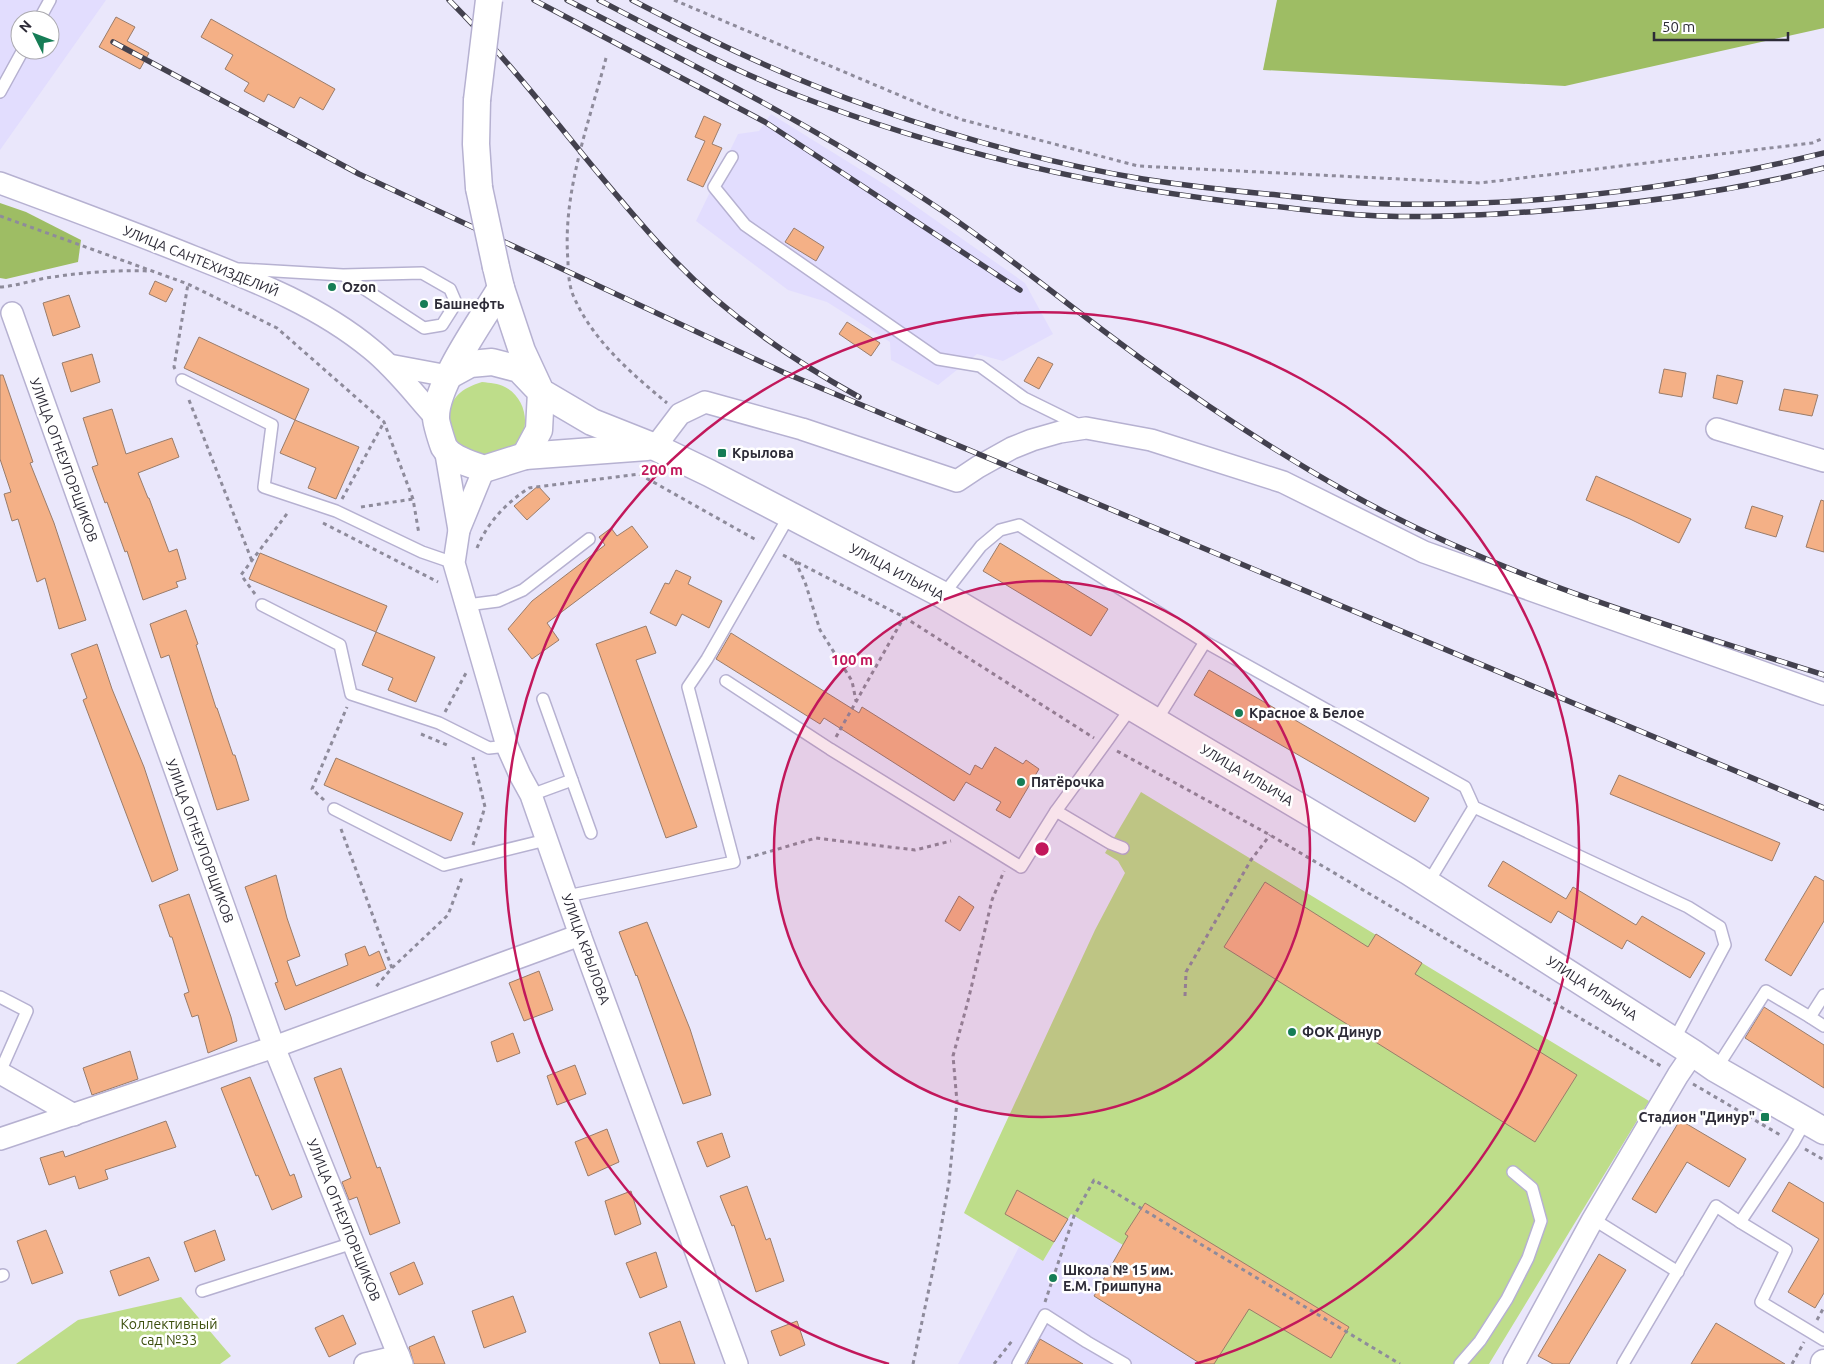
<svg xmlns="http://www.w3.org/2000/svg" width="1824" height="1364" viewBox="0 0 1824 1364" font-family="Ubuntu,sans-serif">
	<rect width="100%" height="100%" fill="#eae7fb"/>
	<g fill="#e2ddfe" fill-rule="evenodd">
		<path d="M0,0H106L0,150ZM20,20H50V50H20Z"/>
		<polygon points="771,114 887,186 1025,283 1053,334 1003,361 977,354 938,385 891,360 890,342 827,302 788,290 696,221 738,134 759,131"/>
		<polygon points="1071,1214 1123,1245 1094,1296 1201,1364 958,1364 1019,1247 1043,1261"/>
	</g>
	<g fill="#bedd8a">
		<path d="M482,382C490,383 498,383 505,387C525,397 532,426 517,444C514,449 508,455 502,456C495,459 476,455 467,455C463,450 454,443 451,437C450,434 450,428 450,425C447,400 459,389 482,382Z"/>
		<polygon points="1141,792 1649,1101 1489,1364 1201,1364 1094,1296 1123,1245 1071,1214 1043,1261 964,1213 1095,930 1125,873 1118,861 1105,853"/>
		<polygon points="181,1297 231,1356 220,1364 16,1364 78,1320"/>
	</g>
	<g fill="#9ebd64">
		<polygon points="1277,0 1824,0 1824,28 1565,86 1263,70"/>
		<polygon points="0,203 26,212 81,240 78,262 6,279 0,278"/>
	</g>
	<g fill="#f4b086" stroke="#9a7c6a">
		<polygon points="116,17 135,27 127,41 149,53 140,69 99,47"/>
		<polygon points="211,19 335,89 323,110 300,97 294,108 268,94 264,102 244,91 249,83 225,69 233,55 201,37"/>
		<polygon points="704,116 721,124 712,144 722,148 703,187 687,180 705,141 695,137"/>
		<polygon points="794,228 824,247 816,261 785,242"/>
		<polygon points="155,281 173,289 166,302 149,294"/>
		<polygon points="69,295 80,327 53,336 43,303"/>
		<polygon points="847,322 880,343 871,356 839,334"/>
		<polygon points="199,337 309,389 295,420 184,368"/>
		<polygon points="92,354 100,382 71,392 62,363"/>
		<polygon points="1038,357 1053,364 1039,389 1024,381"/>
		<polygon points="1664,369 1686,373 1682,397 1659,393"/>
		<polygon points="0,375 3,375 33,462 30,463 54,523 86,620 59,629 45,578 37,582 18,519 12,521 4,494 11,492 0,459"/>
		<polygon points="1717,375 1743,381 1737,404 1713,398"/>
		<polygon points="1784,389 1818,395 1812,416 1779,410"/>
		<polygon points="112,409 126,454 172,438 179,457 138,473 148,498 149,498 169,552 177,549 186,579 176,582 178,587 143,600 127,551 125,552 107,502 105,503 92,467 98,465 83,418"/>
		<polygon points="295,420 359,447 336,499 308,488 316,468 280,453"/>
		<polygon points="1596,476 1691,519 1679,543 1630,519 1586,500"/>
		<polygon points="538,486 550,499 527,520 514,506"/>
		<polygon points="1821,500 1824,501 1824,552 1806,547"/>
		<polygon points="1752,506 1783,516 1776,537 1745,528"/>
		<polygon points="632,526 648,547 547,623 559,640 532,659 508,629 532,601 605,545 599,537 611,528 617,536"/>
		<polygon points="1000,543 1108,609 1091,636 983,571"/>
		<polygon points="260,553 387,606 376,632 249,579"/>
		<polygon points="676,570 691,577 688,584 722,601 709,628 682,614 676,626 650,613 665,583 669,584"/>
		<polygon points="186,610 198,644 196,645 216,708 217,708 233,755 235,755 249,800 217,810 169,655 161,658 150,624"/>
		<polygon points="646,626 656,653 636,660 697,827 666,838 596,644"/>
		<polygon points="376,632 435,657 416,702 388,690 393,678 362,665"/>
		<polygon points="731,633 859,713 862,707 970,775 975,765 982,769 995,747 1023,764 1026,760 1039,769 1010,818 996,810 1001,802 966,782 954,801 824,718 820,724 716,659"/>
		<polygon points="97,644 112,689 144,767 178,870 152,882 83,700 87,698 71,654"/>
		<polygon points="1209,670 1429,798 1415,822 1194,695"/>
		<polygon points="336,758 463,813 451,841 324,785"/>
		<polygon points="1619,775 1780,843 1772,861 1610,794"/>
		<polygon points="1503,861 1566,899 1573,887 1636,925 1642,916 1705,953 1690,978 1627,940 1622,949 1558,911 1551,923 1488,886"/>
		<polygon points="276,875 287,918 300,956 287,961 296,986 348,965 345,954 365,946 369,956 379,951 386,969 285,1010 275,983 278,982 245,887"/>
		<polygon points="1815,876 1824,881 1824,921 1791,976 1765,960"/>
		<polygon points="1265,882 1368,947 1376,934 1422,963 1415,974 1577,1075 1535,1142 1224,947"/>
		<polygon points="189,894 231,1017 237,1041 208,1053 198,1015 192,1017 184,994 189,992 172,937 170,937 159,905"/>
		<polygon points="959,896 974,907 960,931 945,921"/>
		<polygon points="647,922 690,1029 711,1095 683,1104 637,975 636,976 619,932"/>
		<polygon points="539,971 553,1010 524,1021 509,983"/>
		<polygon points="1764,1007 1824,1045 1824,1088 1745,1038"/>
		<polygon points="513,1033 520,1053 497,1062 491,1042"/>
		<polygon points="130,1051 138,1079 92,1095 83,1068"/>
		<polygon points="575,1065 586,1094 557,1105 547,1076"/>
		<polygon points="341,1068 377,1168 380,1167 400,1223 370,1235 357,1197 349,1200 342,1182 351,1178 314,1078"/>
		<polygon points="250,1077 290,1176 294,1174 302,1197 272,1210 258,1175 256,1176 221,1088"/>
		<polygon points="1680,1120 1746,1159 1729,1187 1687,1162 1656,1213 1632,1199"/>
		<polygon points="166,1121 176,1147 105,1170 108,1179 79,1189 75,1176 49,1185 40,1158 63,1151 65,1157"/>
		<polygon points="607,1129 619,1162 588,1176 575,1142"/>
		<polygon points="722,1133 730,1157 707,1167 697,1142"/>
		<polygon points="1789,1182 1824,1203 1824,1293 1815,1308 1788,1292 1819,1239 1772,1211"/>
		<polygon points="747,1186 766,1240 770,1238 784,1281 756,1292 734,1225 732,1226 720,1196"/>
		<polygon points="1017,1190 1068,1219 1054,1242 1005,1214"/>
		<polygon points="631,1191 641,1224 615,1235 605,1201"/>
		<polygon points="1145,1203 1349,1327 1331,1358 1249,1309 1214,1364 1201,1364 1094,1296 1128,1236 1125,1234"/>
		<polygon points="46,1230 63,1273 32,1284 17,1241"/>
		<polygon points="215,1230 225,1260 195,1272 184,1242"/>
		<polygon points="656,1252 667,1287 640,1298 626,1263"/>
		<polygon points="1599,1254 1626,1270 1569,1364 1553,1364 1538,1356"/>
		<polygon points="149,1257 159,1280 119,1296 110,1271"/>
		<polygon points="414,1262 423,1284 399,1295 390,1273"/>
		<polygon points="513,1296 526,1332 484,1348 472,1311"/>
		<polygon points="343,1315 356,1344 329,1357 315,1328"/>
		<polygon points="680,1321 695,1364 660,1364 649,1333"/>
		<polygon points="797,1321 805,1345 780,1356 771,1331"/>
		<polygon points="1716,1323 1785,1364 1691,1364"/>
		<polygon points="434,1336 445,1364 414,1364 409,1347"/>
		<polygon points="1040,1339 1083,1364 1027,1364"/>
	</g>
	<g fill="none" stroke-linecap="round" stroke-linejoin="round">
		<g stroke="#b6b1d1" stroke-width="14">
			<g id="service">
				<polyline points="39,20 50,0"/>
				<polyline points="0,92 23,50"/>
				<polyline points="732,157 714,187 745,225 938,359 980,366 1024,398 1083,427"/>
				<polyline points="240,269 343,275 422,273 450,289 456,303 442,325 424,328 343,275"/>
				<polyline points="182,380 272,425 264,487 336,511 422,552 454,563"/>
				<polyline points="943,595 981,546 1000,530 1019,525 1205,642 1465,787 1474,807 1688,907 1720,927 1725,945 1674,1040"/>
				<polyline points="262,605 340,645 351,694 439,723 489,748 507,746"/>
				<polyline points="467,605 498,601 523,590 589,539"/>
				<polyline points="726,681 830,749 1021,867 1056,811 1131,708"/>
				<polyline points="1156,721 1205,642"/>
				<polyline points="572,780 591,833"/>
				<polyline points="531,795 572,780 543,699"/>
				<polyline points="334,809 444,865 546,840"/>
				<polyline points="1056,811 1110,843 1123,848"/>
				<polyline points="1428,883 1474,807"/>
				<polyline points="567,896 734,862 688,687 707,659 789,516"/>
				<polyline points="1824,995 1810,1017 1824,1026"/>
				<polyline points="0,997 27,1011 0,1072"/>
				<polyline points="1716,1069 1766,991 1810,1017"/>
				<polyline points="1593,1219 1678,1272"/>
				<polyline points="1740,1222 1786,1250 1761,1302 1824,1340"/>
				<polyline points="0,1276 3,1275"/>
				<polyline points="202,1291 353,1243"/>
				<polyline points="1018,1364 1045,1315 1087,1342 1125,1364"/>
				<polyline points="1460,1364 1480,1341 1507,1299 1528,1258 1541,1221 1532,1188 1513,1172"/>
				<polyline points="1623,1364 1716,1206 1740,1222 1793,1143 1806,1120"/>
			</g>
		</g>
		<g stroke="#b6b1d1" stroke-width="24">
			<g id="minor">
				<path d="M0,183C65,207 130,231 194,257C257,282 319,306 371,349C396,369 415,395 436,418"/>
				<polyline points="12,313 274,1047 402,1364"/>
				<polyline points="389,365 448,376"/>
				<polyline points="1717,429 1824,461"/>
				<polyline points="655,447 680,414 705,402 802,429 957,481 978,467 1012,448 1032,440 1060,432 1086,428 1151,440 1283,482 1424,552 1824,694"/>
				<polyline points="445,448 459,530"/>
				<polyline points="484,469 459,530 454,563 507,746 520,775 531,795 580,935 737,1364"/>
				<polyline points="0,1073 74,1115"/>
				<polyline points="0,1139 274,1047 580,935"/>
				<polyline points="365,1364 399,1356"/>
				<polyline points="1514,1364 1593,1219 1678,1075 1693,1053"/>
			</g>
		</g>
		<g stroke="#b6b1d1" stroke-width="29">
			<g id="tertiary">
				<polyline points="477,100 476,144 479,188"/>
				<polyline points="496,267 501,288 522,351 541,392 592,422 655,447 709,473 943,595 1408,871 1693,1053 1716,1069 1824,1131"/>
				<path d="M501,288C483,318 435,385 436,418C436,423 442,442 444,447C452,460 472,464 484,469L525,456L647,447"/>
				<polyline points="448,376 470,364 492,362 519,369 541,392 539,430 525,456"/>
				<polyline points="1824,1364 1824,1363"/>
			</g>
		</g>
		<g stroke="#8e8b9b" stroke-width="3" stroke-dasharray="4 4" stroke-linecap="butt">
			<polyline points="674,0 932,109 963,120 1138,166 1480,183 1812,143 1824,138"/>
			<path d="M606,58C589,123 562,193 568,261C568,272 569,285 573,295C592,340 631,373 667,403"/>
			<polyline points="0,216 188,284 277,328 384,422 413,499 419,534"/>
			<path d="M0,287C18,286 35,279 53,277C86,272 118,270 150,271"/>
			<polyline points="175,369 174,367 188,284"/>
			<polyline points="189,400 252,561"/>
			<polyline points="342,499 384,422"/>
			<polyline points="361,507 413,499"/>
			<polyline points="323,523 438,582"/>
			<path d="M477,548C487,523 506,503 529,488L639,474L758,541"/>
			<polyline points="783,555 904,617 1094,738"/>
			<polyline points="795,561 805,582 820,630 852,681 856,701"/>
			<polyline points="255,594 241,575 289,511"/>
			<polyline points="445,712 466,673"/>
			<polyline points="421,734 447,745"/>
			<polyline points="836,737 904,617"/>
			<polyline points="1117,751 1270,835 1661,1066"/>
			<polyline points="324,800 312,789 347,707"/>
			<polyline points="341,829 392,968 374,989"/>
			<polyline points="473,845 485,807 473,757"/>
			<polyline points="747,858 816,838 915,850 951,841"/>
			<polyline points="392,968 448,915 463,875"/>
			<polyline points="1185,996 1186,972 1251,860 1270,835"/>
			<polyline points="1693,1084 1782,1136"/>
			<polyline points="1805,1149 1824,1160"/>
			<polyline points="1045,1302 1074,1216 1094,1180 1400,1364"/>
			<polyline points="1817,1320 1824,1307"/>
			<polyline points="913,1364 937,1251 949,1182 957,1102 953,1056 968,1001 992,900 1004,871"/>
			<polyline points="994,1364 1012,1341"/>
			<polyline points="1792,1364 1804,1342"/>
		</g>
		<use href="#service" stroke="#fff" stroke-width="11"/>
		<use href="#minor" stroke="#fff" stroke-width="21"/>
		<use href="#tertiary" stroke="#fff" stroke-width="26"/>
		<g stroke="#43414e" stroke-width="5.5">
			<g id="rail">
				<path d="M449,0C530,81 595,177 674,260C726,314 794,361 859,397"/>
				<polyline points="534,0 765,122 1020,290"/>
				<path d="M567,0C696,66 824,131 944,212C1014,260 1079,314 1147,363C1211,409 1278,453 1347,492C1497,576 1661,623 1824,675"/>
				<path d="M599,0C664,34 730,69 799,96C946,153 1106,189 1262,205C1302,209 1342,215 1383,216C1436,218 1489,215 1541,211C1637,204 1731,192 1824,168"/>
				<path d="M632,0C711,41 790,79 874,108C962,139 1052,164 1143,179C1188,186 1233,191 1278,195C1315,199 1352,204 1389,204C1536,207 1682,188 1824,153"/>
				<polyline points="113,42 359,174 785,373 1824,808"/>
			</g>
		</g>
		<use href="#rail" stroke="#fff" stroke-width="4" stroke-dasharray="11" stroke-linecap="butt"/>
		<g stroke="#b6b1d1" stroke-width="29" stroke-linecap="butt">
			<g id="tertiary-bridge">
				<polyline points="477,100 489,0"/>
				<polyline points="479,188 496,267"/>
			</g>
		</g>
		<use href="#tertiary-bridge" stroke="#fff" stroke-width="26"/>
	</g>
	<circle cx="1042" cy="849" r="268" fill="#c2185b" fill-opacity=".12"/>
	<g fill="none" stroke="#c2185b" stroke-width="2.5">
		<circle cx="1042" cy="849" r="268"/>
		<path d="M889 1364A537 537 0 1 1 1195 1364"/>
	</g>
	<g fill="#167d56" stroke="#fff" stroke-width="2">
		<circle cx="332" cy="287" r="5"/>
		<circle cx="424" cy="304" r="5"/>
		<rect x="717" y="448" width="10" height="10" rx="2.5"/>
		<circle cx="1239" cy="713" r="5"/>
		<circle cx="1021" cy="782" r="5"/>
		<circle cx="1292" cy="1032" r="5"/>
		<rect x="1760" y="1112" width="10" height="10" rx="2.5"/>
		<circle cx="1053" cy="1278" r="5"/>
	</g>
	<g text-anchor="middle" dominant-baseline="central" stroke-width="5" stroke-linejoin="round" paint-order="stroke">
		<g font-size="14" fill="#2d2b37" stroke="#fff">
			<text transform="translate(201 261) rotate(22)">УЛИЦА САНТЕХИЗДЕЛИЙ</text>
			<text transform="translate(64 460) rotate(70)">УЛИЦА ОГНЕУПОРЩИКОВ</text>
			<text transform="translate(897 572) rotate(28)">УЛИЦА ИЛЬИЧА</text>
			<text transform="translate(1247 775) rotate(31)">УЛИЦА ИЛЬИЧА</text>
			<text transform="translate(200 841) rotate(70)">УЛИЦА ОГНЕУПОРЩИКОВ</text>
			<text transform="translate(586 949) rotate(70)">УЛИЦА КРЫЛОВА</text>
			<text transform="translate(1592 988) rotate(33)">УЛИЦА ИЛЬИЧА</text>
			<text transform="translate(344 1220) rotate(68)">УЛИЦА ОГНЕУПОРЩИКОВ</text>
		</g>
		<g font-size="14" font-weight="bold" fill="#2d2b37" stroke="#fff" text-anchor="start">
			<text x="342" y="287">Ozon</text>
			<text x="434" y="304">Башнефть</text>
			<text x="732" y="453">Крылова</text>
			<text x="1249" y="713">Красное &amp; Белое</text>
			<text x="1031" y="782">Пятёрочка</text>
			<text x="1302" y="1032">ФОК Динур</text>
			<text x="1755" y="1117" text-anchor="end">Стадион "Динур"</text>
			<text x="1063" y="1270">Школа № 15 им.<tspan x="1063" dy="16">Е.М. Гришпуна</tspan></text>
		</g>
		<g font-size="14" fill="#3b4e0c" stroke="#fff">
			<text x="169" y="1324">Коллективный<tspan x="169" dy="16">сад №33</tspan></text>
		</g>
	</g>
	<circle cx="1042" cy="849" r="8" fill="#c2185b" stroke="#fff" stroke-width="2.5"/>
	<g font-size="15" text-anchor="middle" font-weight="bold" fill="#c2185b" stroke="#fff" stroke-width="5" stroke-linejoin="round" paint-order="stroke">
		<text x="662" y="475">200 m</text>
		<text x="852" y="665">100 m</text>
	</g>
	<g transform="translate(35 35) rotate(312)"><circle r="24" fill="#ffffff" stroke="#abaaaf"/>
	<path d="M0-4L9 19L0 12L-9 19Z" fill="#167d56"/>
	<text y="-8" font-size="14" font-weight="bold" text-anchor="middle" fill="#2d2b37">N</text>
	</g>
	<path d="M1654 32v8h134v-8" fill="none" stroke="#2d2b37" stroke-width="2.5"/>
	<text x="1662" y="32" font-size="15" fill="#2d2b37" stroke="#ffffff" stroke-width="4" paint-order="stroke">50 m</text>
</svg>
